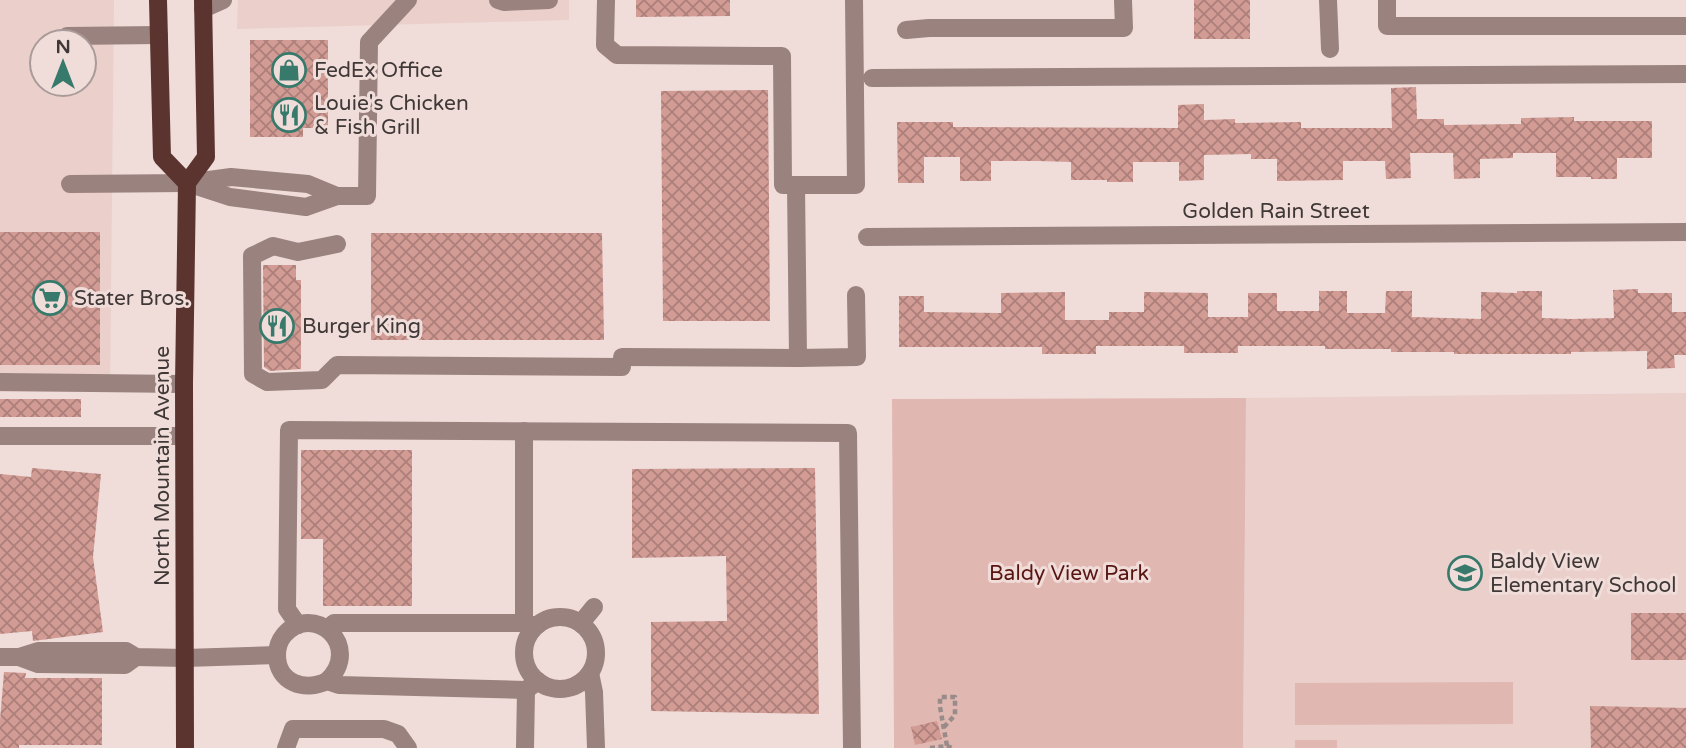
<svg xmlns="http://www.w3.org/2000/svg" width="1686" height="748" viewBox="0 0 1686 748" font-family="'Varela Round',sans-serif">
	<defs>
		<pattern id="building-cross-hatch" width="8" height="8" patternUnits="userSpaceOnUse" patternTransform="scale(1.75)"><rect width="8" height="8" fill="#d29b94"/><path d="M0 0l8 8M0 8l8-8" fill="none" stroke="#ac7f7a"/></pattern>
	</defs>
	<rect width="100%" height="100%" fill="#f0ddda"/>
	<g fill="#eacfcb" fill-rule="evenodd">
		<path d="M0,0H114L110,392H0ZM42,42H84V84H42Z"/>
		<polygon points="238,0 569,0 569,20 237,29"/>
		<polygon points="1686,393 1686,748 1243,748 1246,398"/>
	</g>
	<g fill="#e1b7b1">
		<polygon points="1246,398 1243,748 894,748 892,399"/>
		<polygon points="1513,682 1513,724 1295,725 1295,683"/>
		<rect x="1295" y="740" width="42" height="8"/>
	</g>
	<g fill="url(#building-cross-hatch)">
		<polygon points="636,0 730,0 730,16 636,17"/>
		<rect x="1194" y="0" width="56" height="39"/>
		<polygon points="250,40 328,40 328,128 303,128 303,137 250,137"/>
		<polygon points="1416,87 1417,119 1444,119 1444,125 1521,124 1521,118 1574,117 1574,121 1652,121 1652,158 1617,158 1617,179 1591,179 1591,177 1556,177 1556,153 1513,153 1513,158 1480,159 1480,178 1454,179 1453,153 1410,153 1411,178 1386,179 1385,161 1343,161 1343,180 1277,181 1277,159 1251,159 1251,154 1204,155 1204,180 1179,181 1179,162 1133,162 1133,182 1107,182 1107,180 1071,180 1071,162 1038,161 991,161 991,181 960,181 960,157 924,157 924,183 898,183 897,122 953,122 953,127 1178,128 1178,105 1204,104 1204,120 1235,119 1235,123 1301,122 1301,128 1392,128 1391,88"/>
		<polygon points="768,90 770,321 663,321 661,91"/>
		<rect x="0" y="232" width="100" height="133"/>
		<polygon points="371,233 602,233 604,340 371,340"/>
		<polygon points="263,265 296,265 296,280 301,280 301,369 270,371 264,367"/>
		<polygon points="1638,289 1638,293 1672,293 1672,312 1686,312 1686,355 1674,355 1675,368 1647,369 1647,351 1571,352 1571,354 1454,354 1454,352 1391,352 1391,349 1325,349 1325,346 1238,346 1238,353 1184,353 1184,346 1096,346 1096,354 1042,354 1042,347 899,347 899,296 924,296 924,312 1001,313 1001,293 1065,292 1065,320 1109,320 1109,312 1144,312 1144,292 1208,293 1208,317 1248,317 1248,293 1277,293 1277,311 1319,311 1319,291 1347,291 1347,313 1385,313 1386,291 1412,291 1412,317 1481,319 1481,292 1517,293 1517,291 1542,291 1542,318 1571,319 1614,318 1613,290"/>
		<rect x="0" y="399" width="81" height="18"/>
		<polygon points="301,450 412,450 412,606 323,606 323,539 301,539"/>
		<polygon points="32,468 101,474 93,557 103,632 33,641 32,631 0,634 0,474 31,477"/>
		<polygon points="815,468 819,714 651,711 651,622 727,621 726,556 632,558 632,469"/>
		<rect x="1631" y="613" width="55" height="47"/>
		<polygon points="4,672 26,673 25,678 102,678 102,745 19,745 19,748 0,748 0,720"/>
		<polygon points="1590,706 1686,708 1686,748 1591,748"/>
		<polygon points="937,721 942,739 915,745 911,727"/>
	</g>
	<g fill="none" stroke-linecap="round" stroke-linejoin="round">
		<g stroke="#988b89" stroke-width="4.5" stroke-dasharray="5 3.5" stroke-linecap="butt">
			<polyline points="944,727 955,715 955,697 940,697 940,707 947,746"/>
			<polyline points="930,748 947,746 952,748"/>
		</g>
		<g stroke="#9a827e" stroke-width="18">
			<polyline points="498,0 504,2 549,0"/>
			<polyline points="606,0 605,45 617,55 782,56 783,185 856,185 854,0"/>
			<polyline points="1328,0 1330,49"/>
			<polyline points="1387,0 1387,26 1686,26"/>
			<polyline points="203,9 223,0"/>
			<polyline points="906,30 929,28 1124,28 1123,0"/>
			<polyline points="67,36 159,35"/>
			<polyline points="872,78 1686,74"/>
			<polyline points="187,183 230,197 306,207 337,196 367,196 369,42 408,0"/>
			<polyline points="70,184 187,183 231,177 308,184 337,196"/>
			<polyline points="867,237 1686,232"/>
			<polyline points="337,244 298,252 273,246 252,256 253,374 267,382 322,380 337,365 622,367"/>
			<polyline points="622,357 798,358 796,185"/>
			<polyline points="798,358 857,357 856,295"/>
			<polyline points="0,382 184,384"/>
			<polyline points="0,436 184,436"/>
			<circle cx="560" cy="653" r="36"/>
			<polyline points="524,623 524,431"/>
			<polyline points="581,623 594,607"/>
			<polyline points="298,625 287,609 289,430 848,433 852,748"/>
			<polyline points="327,629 334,623 524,623 536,626"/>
			<polyline points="0,657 19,657 38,651 126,651 136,657 185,658 277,655"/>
			<polyline points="19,657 38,664 125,665 136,657"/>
			<polyline points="590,673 594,692 596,748"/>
			<path d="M327,681C364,646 313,601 284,635C279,641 277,647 277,655C277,683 305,692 327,681L339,685L526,690L538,681"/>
			<polyline points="286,748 293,729 384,729 398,734 408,748"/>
			<polyline points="525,748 526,690"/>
		</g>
		<g stroke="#5b3430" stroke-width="18">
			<polyline points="158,0 162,157 187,183"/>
			<polyline points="185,748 184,384 187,183 206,157 203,0"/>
		</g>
	</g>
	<defs>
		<g id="shop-ring" transform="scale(1.75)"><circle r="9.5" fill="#f0ddda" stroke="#37796b" stroke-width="1.5"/><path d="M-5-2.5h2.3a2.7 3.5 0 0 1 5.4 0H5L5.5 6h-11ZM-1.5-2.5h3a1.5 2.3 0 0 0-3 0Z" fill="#37796b"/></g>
		<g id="restaurant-ring" transform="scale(1.75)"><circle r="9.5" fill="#f0ddda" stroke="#37796b" stroke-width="1.5"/><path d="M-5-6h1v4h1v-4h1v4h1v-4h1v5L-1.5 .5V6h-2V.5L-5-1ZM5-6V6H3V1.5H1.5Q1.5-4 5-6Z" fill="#37796b"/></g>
		<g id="supermarket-ring" transform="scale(1.75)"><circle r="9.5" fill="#f0ddda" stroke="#37796b" stroke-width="1.5"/><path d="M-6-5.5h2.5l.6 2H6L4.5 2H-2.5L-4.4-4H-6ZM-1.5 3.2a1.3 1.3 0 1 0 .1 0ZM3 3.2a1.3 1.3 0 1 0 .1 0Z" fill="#37796b"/></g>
		<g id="school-ring" transform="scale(1.75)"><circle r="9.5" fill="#f0ddda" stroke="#37796b" stroke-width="1.5"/><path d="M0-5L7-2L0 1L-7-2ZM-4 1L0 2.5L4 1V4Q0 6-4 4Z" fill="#37796b"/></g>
	</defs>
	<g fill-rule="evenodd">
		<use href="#shop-ring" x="289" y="70"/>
		<use href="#restaurant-ring" x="289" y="115"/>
		<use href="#supermarket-ring" x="50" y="298"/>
		<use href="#restaurant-ring" x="277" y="326"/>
		<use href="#school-ring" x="1465" y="573"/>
	</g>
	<g text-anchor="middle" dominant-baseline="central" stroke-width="6" stroke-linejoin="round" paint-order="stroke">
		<g font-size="21" fill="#3f3837" stroke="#f0ddda" text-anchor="start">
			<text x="314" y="70">FedEx Office</text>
			<text x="314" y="103">Louie's Chicken<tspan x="314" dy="24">&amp; Fish Grill</tspan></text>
			<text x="74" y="298">Stater Bros.</text>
			<text x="302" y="326">Burger King</text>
			<text x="1490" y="561">Baldy View<tspan x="1490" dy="24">Elementary School</tspan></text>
		</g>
		<g font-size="21" fill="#3f3837" stroke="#f0ddda">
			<text x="1276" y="211">Golden Rain Street</text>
			<text transform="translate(162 466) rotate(-90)">North Mountain Avenue</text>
		</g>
		<g font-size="21" fill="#581613" stroke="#f0ddda">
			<text x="1069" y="573">Baldy View Park</text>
		</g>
	</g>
	<g transform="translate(63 63)"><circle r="33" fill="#f0ddda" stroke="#a99b99" stroke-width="2"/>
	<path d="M0-5L12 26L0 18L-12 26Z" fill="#37796b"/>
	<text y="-10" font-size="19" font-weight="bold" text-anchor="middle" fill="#3f3837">N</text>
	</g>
</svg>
